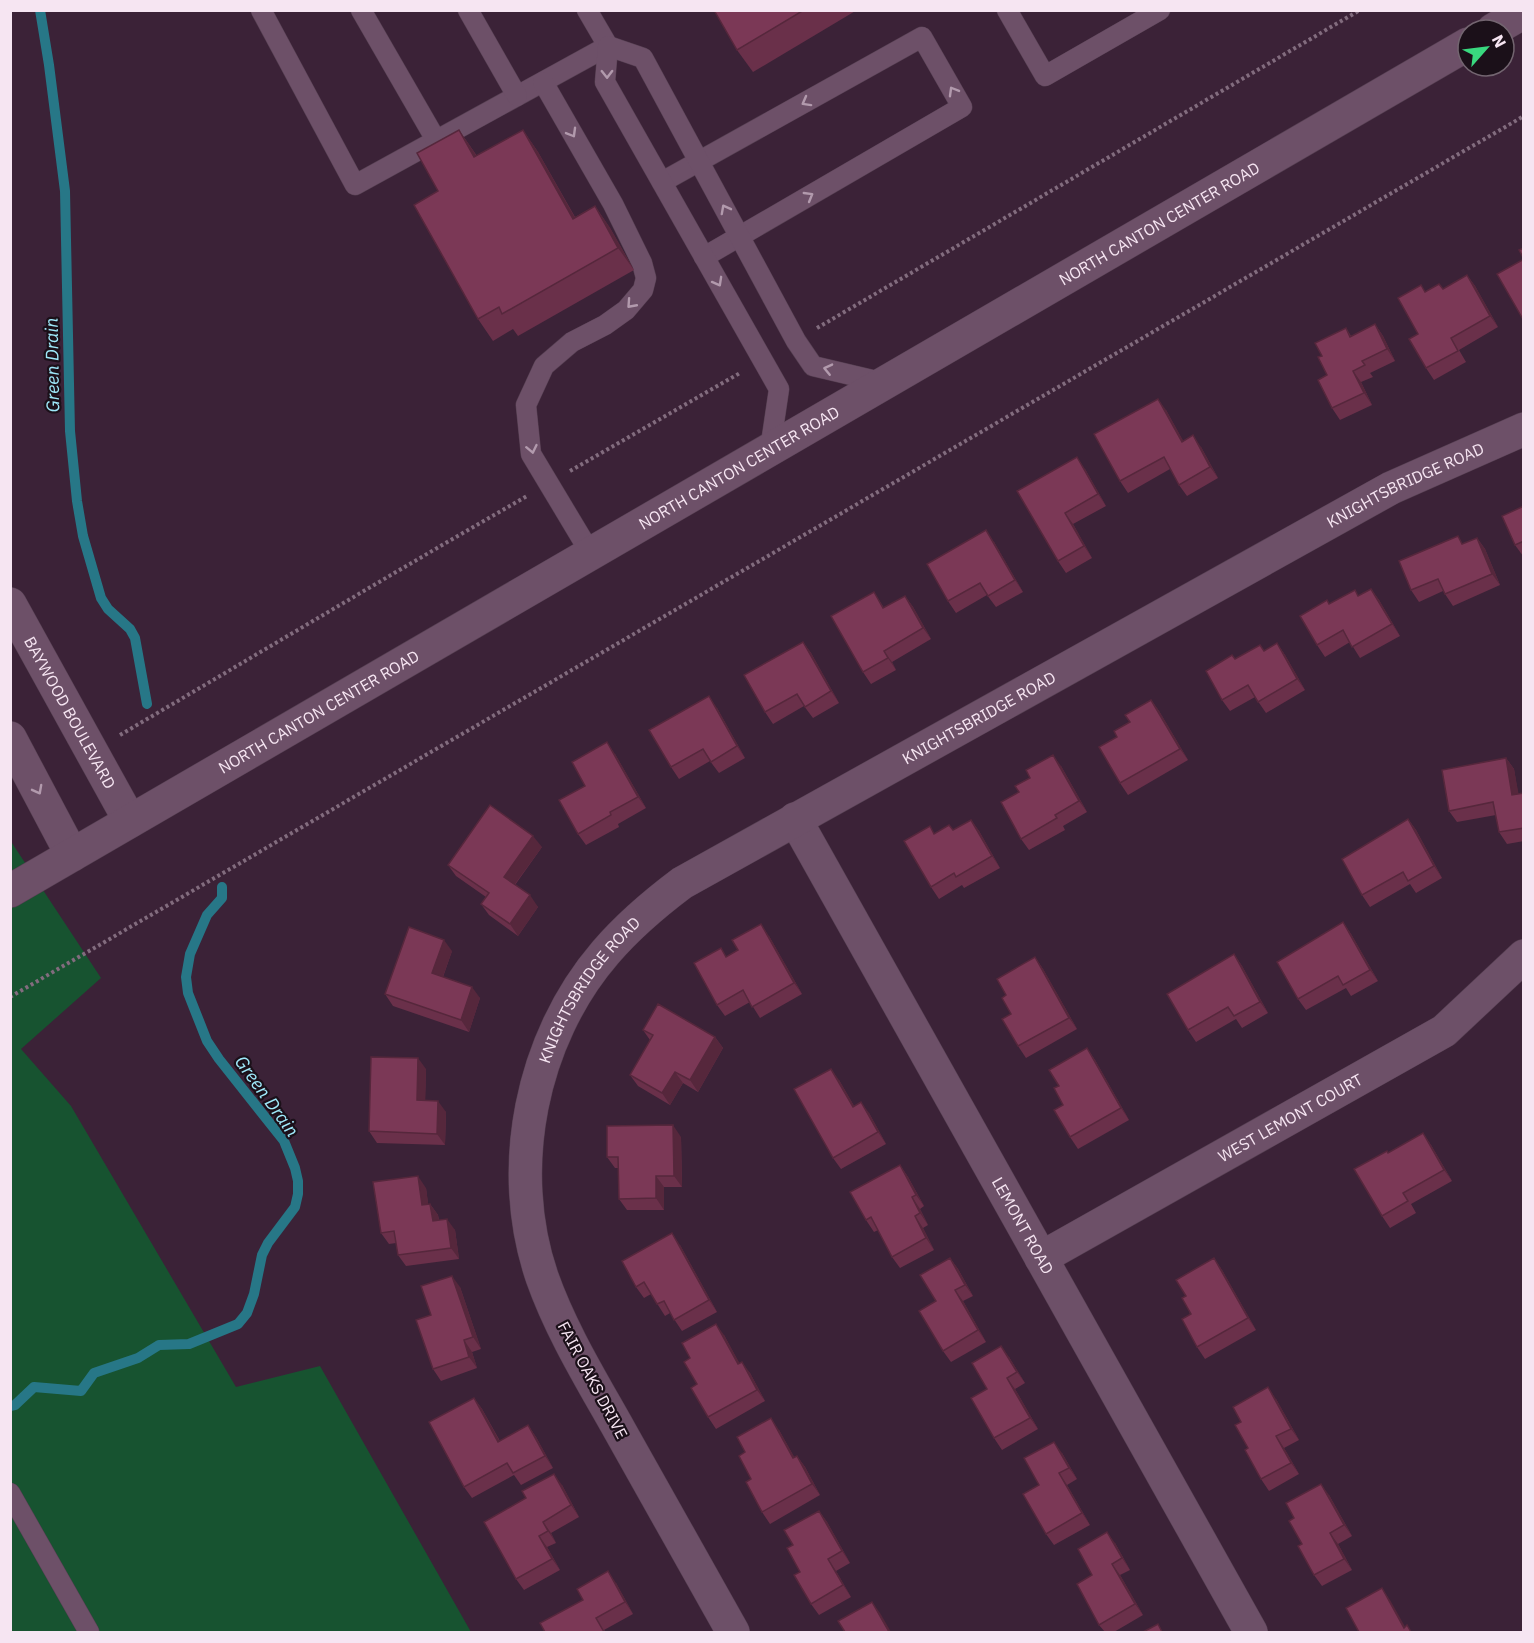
<svg xmlns="http://www.w3.org/2000/svg" width="1534" height="1643" viewBox="0 0 1534 1643" font-family="'IBM Plex Sans',sans-serif">
	<rect width="100%" height="100%" fill="#3b2237"/>
	<polygon fill="#175330" points="10,840 101,978 21,1049 71,1106 236,1387 320,1366 471,1632 11,1632"/>
	<g fill="none" stroke-linecap="round" stroke-linejoin="round">
		<g stroke="#277787" stroke-width="10">
			<polyline points="40,10 49,65 65,191 70,431 77,501 83,536 101,598 108,609 130,629 135,638 147,704"/>
			<polyline points="10,1406 15,1405 34,1387 81,1391 94,1373 138,1358 159,1345 189,1344 238,1324 247,1313 254,1294 262,1255 268,1243 295,1207 298,1194 298,1181 295,1168 284,1141 219,1059 207,1041 188,993 186,977 190,954 207,915 222,898 222,887"/>
		</g>
		<g stroke="#553f51" stroke-width="21">
			<g id="lane">
				<polyline points="261,10 355,185 608,46 587,10"/>
				<polyline points="361,10 436,140"/>
				<polyline points="468,10 517,96"/>
				<polyline points="1007,10 1045,76 1160,10"/>
				<polyline points="543,82 613,204 642,263 646,278 643,290 626,310 605,325 572,342 544,366 526,405 531,454 591,554"/>
				<polyline points="662,182 922,37 962,107 704,257"/>
				<polyline points="770,450 779,389 605,82 608,46 643,58 796,341 813,366 885,383"/>
				<polyline points="10,1493 89,1632"/>
			</g>
		</g>
		<g stroke="#553f51" stroke-width="34">
			<g id="street">
				<path id="s1" d="M10,604L130,821"/>
				<polyline points="10,738 72,855"/>
				<path id="s2" d="M795,819L1251,1632"/>
				<path id="s3" d="M1041,1258L1444,1031L1524,956"/>
				<path id="s4" d="M733,1632C695,1565 658,1498 620,1431C592,1381 561,1331 542,1277C505,1169 531,1039 605,953C628,926 654,904 682,883L1391,488L1524,429"/>
			</g>
		</g>
		<g stroke="#553f51" stroke-width="34">
			<g id="secondary">
				<polyline points="1493,30 1524,12"/>
				<path id="s5" d="M10,891L1468,44"/>
			</g>
		</g>
		<g stroke="#826c7e" stroke-width="4" stroke-dasharray="3 3" stroke-linecap="butt">
			<polyline points="817,328 1360,10"/>
			<polyline points="570,471 740,373"/>
			<path d="M120,735C256,655 391,574 527,496"/>
			<polyline points="10,997 1524,116"/>
		</g>
		<use href="#lane" stroke="#6d5068" stroke-width="20"/>
		<use href="#street" stroke="#6d5068" stroke-width="33"/>
		<use href="#secondary" stroke="#6d5068" stroke-width="33"/>
	</g>
	<g fill="#6a304a">
		<polygon points="714,10 857,10 753,72 737,50"/>
		<polygon points="459,130 477,156 523,130 538,152 575,217 595,206 610,228 634,270 518,336 513,329 493,341 478,319 438,191"/>
		<polygon points="1467,275 1475,286 1498,327 1459,350 1466,362 1434,380 1426,368 1418,334 1425,292 1443,289"/>
		<polygon points="1375,324 1383,336 1395,361 1370,373 1373,377 1361,382 1372,405 1340,420 1332,408 1327,375 1322,356 1346,328 1351,336"/>
		<polygon points="1166,410 1183,441 1201,447 1218,478 1187,496 1179,485 1170,469 1128,493 1120,481"/>
		<polygon points="1085,469 1106,506 1073,524 1092,558 1066,573 1058,561 1017,491"/>
		<polygon points="1524,506 1524,556 1523,556 1515,545"/>
		<polygon points="1477,538 1485,549 1500,585 1453,606 1443,591 1419,602 1411,590 1464,543"/>
		<polygon points="994,542 1023,592 996,607 987,595 956,613 948,601"/>
		<polygon points="1371,589 1379,600 1400,636 1360,658 1350,642 1325,657 1317,645 1327,600 1330,604 1359,596"/>
		<polygon points="874,592 884,608 905,596 913,607 931,639 892,662 896,670 871,684 863,672"/>
		<polygon points="803,642 811,653 839,703 813,718 804,706 773,724 765,712"/>
		<polygon points="1277,643 1285,655 1305,690 1266,713 1255,697 1230,711 1222,700 1235,659 1264,651"/>
		<polygon points="1151,700 1159,711 1188,760 1128,795 1120,783 1130,722"/>
		<polygon points="717,708 745,758 719,773 710,761 679,779 671,767"/>
		<polygon points="615,754 646,808 618,824 619,827 586,845 578,834 585,786"/>
		<polygon points="1506,758 1514,769 1518,794 1524,793 1524,841 1507,844 1499,832 1496,815 1457,822 1449,811"/>
		<polygon points="1061,766 1087,812 1063,826 1065,830 1029,850 1021,839"/>
		<polygon points="1408,819 1416,830 1442,878 1416,893 1410,884 1370,907 1362,895"/>
		<polygon points="971,820 979,831 1000,868 964,888 962,885 939,899 931,887 935,833 953,830"/>
		<polygon points="542,847 515,885 538,907 518,936 489,915 481,904 486,897 456,876 448,865"/>
		<polygon points="1343,922 1351,934 1378,981 1351,996 1346,988 1306,1010 1298,999"/>
		<polygon points="769,936 802,994 760,1018 750,1002 725,1016 717,1005 726,957"/>
		<polygon points="452,951 443,977 480,998 469,1032 393,1006 385,994"/>
		<polygon points="1234,954 1242,966 1268,1013 1242,1028 1236,1019 1196,1042 1188,1030"/>
		<polygon points="1035,957 1043,969 1077,1029 1026,1058 1018,1046 1006,995"/>
		<polygon points="643,1030 715,1037 723,1048 698,1092 683,1083 670,1105 638,1086 630,1075 650,1040"/>
		<polygon points="1087,1048 1095,1060 1129,1120 1078,1149 1070,1137 1059,1086"/>
		<polygon points="426,1069 425,1100 446,1112 445,1145 377,1143 369,1131"/>
		<polygon points="839,1080 854,1106 869,1113 886,1144 841,1169 833,1158"/>
		<polygon points="1423,1133 1431,1145 1452,1181 1411,1204 1416,1213 1390,1228 1382,1216"/>
		<polygon points="681,1137 682,1187 664,1187 664,1210 627,1210 619,1199 618,1168 615,1168 607,1157"/>
		<polygon points="900,1165 908,1177 924,1206 920,1209 928,1225 923,1228 934,1250 900,1268 892,1257 878,1230 874,1232 866,1220"/>
		<polygon points="426,1188 428,1204 430,1204 438,1215 439,1220 455,1230 459,1259 406,1266 398,1255 396,1243 389,1244 381,1233"/>
		<polygon points="680,1245 717,1312 682,1331 670,1313 665,1316 651,1294 644,1298 636,1287"/>
		<polygon points="950,1258 958,1269 973,1296 963,1301 986,1342 951,1362 943,1351 936,1301"/>
		<polygon points="1214,1258 1222,1270 1256,1330 1205,1359 1197,1347 1186,1296"/>
		<polygon points="460,1287 481,1349 472,1352 477,1368 441,1381 433,1369 431,1315"/>
		<polygon points="724,1335 739,1363 750,1373 765,1401 716,1429 708,1417 697,1384 690,1358"/>
		<polygon points="1009,1357 1025,1383 1015,1389 1038,1429 1002,1450 994,1438 987,1389"/>
		<polygon points="474,1398 482,1409 500,1441 528,1425 536,1437 553,1468 521,1485 514,1475 472,1498 464,1487"/>
		<polygon points="1276,1399 1299,1440 1284,1448 1299,1474 1269,1491 1261,1479 1241,1422"/>
		<polygon points="779,1430 794,1457 797,1456 805,1467 820,1495 770,1524 762,1512 751,1479 745,1452"/>
		<polygon points="1062,1453 1077,1479 1067,1485 1090,1525 1054,1545 1046,1534 1039,1485"/>
		<polygon points="562,1485 579,1517 551,1533 556,1543 547,1547 560,1570 524,1590 516,1579 484,1522"/>
		<polygon points="1329,1495 1352,1536 1338,1544 1352,1570 1322,1586 1314,1575 1302,1544 1294,1518"/>
		<polygon points="819,1511 827,1522 850,1563 836,1571 851,1597 819,1615 811,1604 800,1572 793,1545"/>
		<polygon points="1115,1543 1130,1570 1120,1575 1143,1615 1114,1632 1105,1632 1099,1625 1092,1575"/>
		<polygon points="616,1583 633,1614 604,1630 606,1632 545,1632"/>
	</g>
	<g fill="#56273c">
		<polygon points="459,130 474,152 490,179 474,157"/>
		<polygon points="523,130 538,152 588,241 573,219"/>
		<polygon points="595,206 610,228 634,270 618,248"/>
		<polygon points="1467,275 1475,286 1498,327 1490,316"/>
		<polygon points="1375,324 1383,336 1395,361 1387,349"/>
		<polygon points="1353,371 1361,382 1372,405 1364,393"/>
		<polygon points="1158,399 1166,410 1190,453 1182,442"/>
		<polygon points="1193,435 1201,447 1218,478 1210,467"/>
		<polygon points="1077,457 1085,469 1106,506 1098,494"/>
		<polygon points="1065,513 1073,524 1092,558 1084,546"/>
		<polygon points="986,530 994,542 1023,592 1015,580"/>
		<polygon points="1477,538 1485,549 1500,585 1492,574"/>
		<polygon points="1371,589 1379,600 1400,636 1392,624"/>
		<polygon points="905,596 913,607 931,639 923,628"/>
		<polygon points="803,642 811,653 839,703 831,691"/>
		<polygon points="1277,643 1285,655 1305,690 1297,679"/>
		<polygon points="884,651 892,662 896,670 888,658"/>
		<polygon points="709,696 717,708 745,758 737,746"/>
		<polygon points="1151,700 1159,711 1188,760 1180,749"/>
		<polygon points="607,742 615,754 646,808 638,797"/>
		<polygon points="1053,755 1061,766 1087,812 1079,801"/>
		<polygon points="1506,758 1514,769 1521,807 1512,795"/>
		<polygon points="1408,819 1416,830 1442,878 1434,866"/>
		<polygon points="971,820 979,831 1000,868 992,856"/>
		<polygon points="533,836 542,847 512,888 504,877"/>
		<polygon points="530,895 538,907 518,936 510,924"/>
		<polygon points="1343,922 1351,934 1378,981 1370,970"/>
		<polygon points="761,924 769,936 802,994 794,983"/>
		<polygon points="444,940 452,951 440,985 432,973"/>
		<polygon points="1234,954 1242,966 1268,1013 1260,1002"/>
		<polygon points="1035,957 1043,969 1077,1029 1069,1018"/>
		<polygon points="472,987 480,998 469,1032 461,1020"/>
		<polygon points="715,1037 723,1048 698,1092 690,1080"/>
		<polygon points="1087,1048 1095,1060 1129,1120 1121,1108"/>
		<polygon points="418,1058 426,1069 425,1111 417,1100"/>
		<polygon points="831,1069 839,1080 861,1118 853,1107"/>
		<polygon points="675,1072 683,1083 670,1105 662,1093"/>
		<polygon points="438,1101 446,1112 445,1145 437,1134"/>
		<polygon points="861,1102 869,1113 886,1144 878,1132"/>
		<polygon points="673,1125 681,1137 682,1187 674,1176"/>
		<polygon points="1423,1133 1431,1145 1452,1181 1444,1170"/>
		<polygon points="900,1165 908,1177 924,1206 916,1195"/>
		<polygon points="418,1176 426,1188 430,1217 422,1205"/>
		<polygon points="656,1176 664,1187 664,1210 656,1198"/>
		<polygon points="912,1197 920,1209 928,1225 920,1213"/>
		<polygon points="430,1204 438,1215 441,1233 433,1221"/>
		<polygon points="915,1216 923,1228 934,1250 926,1238"/>
		<polygon points="447,1219 455,1230 459,1259 451,1248"/>
		<polygon points="672,1233 680,1245 717,1312 709,1300"/>
		<polygon points="950,1258 958,1269 973,1296 965,1285"/>
		<polygon points="1214,1258 1222,1270 1256,1330 1248,1318"/>
		<polygon points="452,1276 460,1287 481,1349 473,1337"/>
		<polygon points="955,1290 963,1301 986,1342 978,1330"/>
		<polygon points="716,1324 724,1335 746,1375 738,1364"/>
		<polygon points="464,1340 472,1352 477,1368 469,1357"/>
		<polygon points="1001,1346 1009,1357 1025,1383 1017,1372"/>
		<polygon points="742,1362 750,1373 765,1401 757,1390"/>
		<polygon points="1007,1378 1015,1389 1038,1429 1030,1418"/>
		<polygon points="1268,1387 1276,1399 1299,1440 1291,1429"/>
		<polygon points="474,1398 482,1409 506,1453 498,1442"/>
		<polygon points="771,1418 779,1430 801,1469 793,1458"/>
		<polygon points="528,1425 536,1437 553,1468 545,1456"/>
		<polygon points="1276,1436 1284,1448 1299,1474 1291,1463"/>
		<polygon points="1054,1442 1062,1453 1077,1479 1069,1468"/>
		<polygon points="797,1456 805,1467 820,1495 812,1484"/>
		<polygon points="1059,1473 1067,1485 1090,1525 1082,1513"/>
		<polygon points="554,1474 562,1485 579,1517 571,1505"/>
		<polygon points="1321,1484 1329,1495 1352,1536 1344,1525"/>
		<polygon points="819,1511 827,1522 850,1563 842,1551"/>
		<polygon points="543,1522 551,1533 556,1543 548,1531"/>
		<polygon points="1107,1532 1115,1543 1130,1570 1122,1558"/>
		<polygon points="1330,1533 1338,1544 1352,1570 1344,1559"/>
		<polygon points="539,1536 547,1547 560,1570 552,1559"/>
		<polygon points="828,1559 836,1571 851,1597 843,1585"/>
		<polygon points="1112,1564 1120,1575 1143,1615 1135,1604"/>
		<polygon points="608,1571 616,1583 633,1614 625,1602"/>
		<polygon points="1382,1588 1390,1600 1408,1632 1404,1628"/>
		<polygon points="872,1602 880,1613 891,1632 889,1632"/>
	</g>
	<g fill="#7b3856" stroke="#56273c" stroke-width="1.5">
		<polygon points="714,10 804,10 737,50"/>
		<polygon points="459,130 474,157 523,130 573,219 595,206 618,248 502,314 499,307 478,319 414,205 438,191 417,153"/>
		<polygon points="1524,248 1524,259 1519,250"/>
		<polygon points="1524,259 1524,321 1497,274"/>
		<polygon points="1467,275 1490,316 1451,338 1458,351 1426,368 1409,339 1418,334 1398,298 1421,285 1425,292 1439,284 1443,289"/>
		<polygon points="1375,324 1387,349 1362,361 1365,365 1353,371 1364,393 1332,408 1318,380 1327,375 1318,357 1322,356 1315,343 1346,328 1350,337"/>
		<polygon points="1158,399 1182,442 1193,435 1210,467 1179,485 1164,457 1120,481 1094,434"/>
		<polygon points="1077,457 1098,494 1065,513 1084,546 1058,561 1017,491"/>
		<polygon points="1524,506 1524,541 1515,545 1502,516"/>
		<polygon points="986,530 1015,580 988,596 980,583 948,601 927,564"/>
		<polygon points="1458,536 1462,544 1477,538 1492,574 1445,594 1438,579 1411,590 1399,561"/>
		<polygon points="1371,589 1392,624 1352,647 1343,630 1317,645 1300,616 1327,600 1329,604 1355,590 1358,596"/>
		<polygon points="874,592 883,608 905,596 923,628 884,651 888,658 863,672 831,616"/>
		<polygon points="803,642 831,691 805,707 797,694 765,712 744,675"/>
		<polygon points="1277,643 1297,679 1258,702 1248,685 1222,700 1206,671 1232,655 1235,659 1260,645 1264,651"/>
		<polygon points="709,696 737,746 711,762 703,749 671,767 649,730"/>
		<polygon points="1151,700 1180,749 1120,783 1099,747 1117,737 1114,731 1130,722 1125,715"/>
		<polygon points="607,742 638,797 610,812 611,815 578,834 559,800 585,786 572,762"/>
		<polygon points="1053,755 1079,801 1055,815 1057,818 1021,839 1001,802 1019,792 1015,786 1030,778 1026,770"/>
		<polygon points="1506,758 1512,795 1524,793 1524,828 1499,832 1493,802 1449,811 1442,770"/>
		<polygon points="490,805 533,836 504,877 530,895 510,924 481,904 489,893 448,865"/>
		<polygon points="1408,819 1434,866 1408,881 1403,872 1362,895 1342,859"/>
		<polygon points="971,820 992,856 956,877 954,873 931,887 904,841 930,826 934,834 949,825 953,830"/>
		<polygon points="1343,922 1370,970 1343,985 1338,976 1298,999 1277,962"/>
		<polygon points="761,924 794,983 752,1007 743,990 717,1005 694,963 721,948 726,957 738,950 732,940"/>
		<polygon points="409,927 444,940 432,973 472,987 461,1020 385,994"/>
		<polygon points="1234,954 1260,1002 1234,1016 1228,1007 1188,1030 1167,994"/>
		<polygon points="1035,957 1069,1018 1018,1046 1002,1019 1011,1014 1002,998 1006,995 997,979"/>
		<polygon points="658,1004 715,1037 690,1080 675,1072 662,1093 630,1075 653,1035 643,1030"/>
		<polygon points="1087,1048 1121,1108 1070,1137 1054,1110 1063,1105 1054,1088 1059,1086 1049,1070"/>
		<polygon points="371,1057 418,1058 417,1100 438,1101 437,1134 369,1131"/>
		<polygon points="831,1069 853,1107 861,1102 878,1132 833,1158 794,1089"/>
		<polygon points="673,1125 674,1176 656,1176 656,1198 619,1199 618,1157 607,1157 607,1126"/>
		<polygon points="1423,1133 1444,1170 1403,1193 1408,1201 1382,1216 1354,1169 1387,1151 1388,1153"/>
		<polygon points="900,1165 916,1195 912,1197 920,1213 915,1216 926,1238 892,1257 871,1217 866,1220 850,1192"/>
		<polygon points="418,1176 422,1205 430,1204 433,1221 447,1219 451,1248 398,1255 394,1231 381,1233 373,1182"/>
		<polygon points="672,1233 709,1300 674,1320 664,1301 657,1304 644,1282 636,1287 622,1261"/>
		<polygon points="950,1258 965,1285 955,1290 978,1330 943,1351 919,1311 936,1301 920,1275"/>
		<polygon points="1214,1258 1248,1318 1197,1347 1182,1319 1191,1314 1182,1298 1186,1296 1176,1280"/>
		<polygon points="452,1276 473,1337 464,1340 469,1357 433,1369 416,1320 431,1315 421,1286"/>
		<polygon points="716,1324 738,1364 742,1362 757,1390 708,1417 691,1388 697,1384 684,1362 690,1358 682,1343"/>
		<polygon points="1001,1346 1017,1372 1007,1378 1030,1418 994,1438 971,1398 987,1389 972,1363"/>
		<polygon points="1268,1387 1291,1429 1276,1436 1291,1463 1261,1479 1245,1450 1248,1448 1235,1425 1241,1422 1233,1407"/>
		<polygon points="474,1398 498,1442 528,1425 545,1456 513,1473 507,1463 464,1487 429,1422"/>
		<polygon points="771,1418 793,1458 797,1456 812,1484 762,1512 746,1482 751,1479 739,1456 745,1452 737,1437"/>
		<polygon points="1054,1442 1069,1468 1059,1473 1082,1513 1046,1534 1023,1494 1039,1485 1024,1458"/>
		<polygon points="554,1474 571,1505 543,1522 548,1531 539,1536 552,1559 516,1579 484,1522 526,1498 522,1491"/>
		<polygon points="1321,1484 1344,1525 1330,1533 1344,1559 1314,1575 1298,1546 1302,1544 1289,1521 1294,1518 1286,1503"/>
		<polygon points="819,1511 842,1551 828,1559 843,1585 811,1604 794,1575 800,1572 787,1548 793,1545 784,1530"/>
		<polygon points="1107,1532 1122,1558 1112,1564 1135,1604 1099,1625 1077,1584 1092,1575 1078,1549"/>
		<polygon points="608,1571 625,1602 596,1618 604,1632 545,1632 540,1623 583,1600 577,1589"/>
		<polygon points="1382,1588 1404,1628 1407,1625 1411,1632 1359,1632 1346,1608"/>
		<polygon points="872,1602 889,1632 845,1632 838,1621"/>
		<polygon points="1158,1624 1162,1632 1143,1632"/>
	</g>
	<defs><path id="oneway-chevron" d="M-2-3.5L2.5 0L-2 3.5" fill="none" stroke-width="1.6" stroke-linecap="round" stroke-linejoin="round" transform="scale(1.5)"/></defs>
	<g stroke="#b29aad">
		<use href="#oneway-chevron" transform="translate(607 74) rotate(89)"/>
		<use href="#oneway-chevron" transform="translate(953 91) rotate(-120)"/>
		<use href="#oneway-chevron" transform="translate(806 102) rotate(151)"/>
		<use href="#oneway-chevron" transform="translate(572 133) rotate(60)"/>
		<use href="#oneway-chevron" transform="translate(809 196) rotate(-30)"/>
		<use href="#oneway-chevron" transform="translate(725 209) rotate(-118)"/>
		<use href="#oneway-chevron" transform="translate(718 282) rotate(61)"/>
		<use href="#oneway-chevron" transform="translate(631 304) rotate(132)"/>
		<use href="#oneway-chevron" transform="translate(828 369) rotate(-167)"/>
		<use href="#oneway-chevron" transform="translate(532 449) rotate(78)"/>
		<use href="#oneway-chevron" transform="translate(38 790) rotate(62)"/>
	</g>
	<g text-anchor="middle" dominant-baseline="central" stroke-width="4.5" stroke-linejoin="round" paint-order="stroke">
		<g font-size="16" fill="#f6e5f2" stroke="#1b1019">
			<text stroke="none"><textPath href="#s5" startOffset="1329">NORTH CANTON CENTER ROAD</textPath></text>
			<text stroke="none"><textPath href="#s5" startOffset="843">NORTH CANTON CENTER ROAD</textPath></text>
			<text stroke="none"><textPath href="#s4" startOffset="1678">KNIGHTSBRIDGE ROAD</textPath></text>
			<text stroke="none"><textPath href="#s5" startOffset="357">NORTH CANTON CENTER ROAD</textPath></text>
			<text stroke="none"><textPath href="#s1" startOffset="124">BAYWOOD BOULEVARD</textPath></text>
			<text stroke="none"><textPath href="#s4" startOffset="1192">KNIGHTSBRIDGE ROAD</textPath></text>
			<text stroke="none"><textPath href="#s4" startOffset="708">KNIGHTSBRIDGE ROAD</textPath></text>
			<text stroke="none"><textPath href="#s3" startOffset="286">WEST LEMONT COURT</textPath></text>
			<text stroke="none"><textPath href="#s2" startOffset="466">LEMONT ROAD</textPath></text>
			<text transform="translate(593 1380) rotate(62)">FAIR OAKS DRIVE</text>
		</g>
		<g font-size="18" font-style="italic" fill="#9fe9fa" stroke="#1b1019">
			<text transform="translate(52 365) rotate(-91)">Green Drain</text>
			<text transform="translate(267 1096) rotate(54)">Green Drain</text>
		</g>
	</g>
	<rect width="1534" height="1643" fill="none" stroke="#f6e5f2" stroke-width="24"/>
	<g transform="translate(1486 48) rotate(62)"><circle r="28" fill="#1b1019" stroke="#736570" stroke-width="1.5"/>
	<path d="M0-4.5L10 22L0 15L-10 22Z" fill="#39d87f"/>
	<text y="-9" font-size="16" font-weight="bold" text-anchor="middle" fill="#f6e5f2">N</text>
	</g>
</svg>
